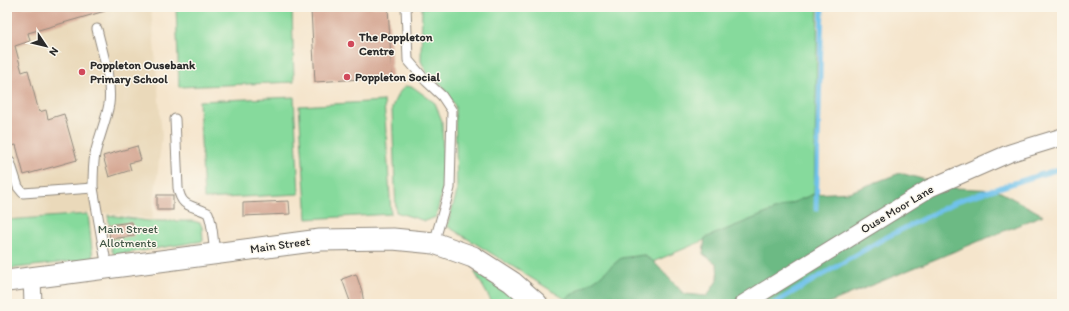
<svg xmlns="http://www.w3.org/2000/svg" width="1069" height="311" viewBox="0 0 1069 311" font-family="Itim,sans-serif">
	<rect width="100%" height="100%" fill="#fbf7ec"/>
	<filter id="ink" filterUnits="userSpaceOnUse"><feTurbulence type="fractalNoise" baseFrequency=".025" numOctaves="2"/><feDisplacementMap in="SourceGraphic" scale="8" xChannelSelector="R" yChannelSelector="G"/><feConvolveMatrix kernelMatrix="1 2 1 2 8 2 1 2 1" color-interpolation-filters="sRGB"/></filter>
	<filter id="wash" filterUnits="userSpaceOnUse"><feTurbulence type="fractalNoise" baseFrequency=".012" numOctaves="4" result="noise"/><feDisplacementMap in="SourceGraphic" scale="16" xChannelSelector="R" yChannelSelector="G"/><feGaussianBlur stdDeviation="0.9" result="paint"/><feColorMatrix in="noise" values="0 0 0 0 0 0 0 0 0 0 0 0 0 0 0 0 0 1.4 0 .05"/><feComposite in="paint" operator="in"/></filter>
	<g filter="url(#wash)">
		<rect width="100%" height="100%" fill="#f5e5cc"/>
		<polygon fill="#ead9ba" points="7,7 151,7 162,136 152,219 95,212 7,220"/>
		<g fill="#86da9c" stroke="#588264">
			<polygon points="176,7 292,7 294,82 179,87"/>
			<polygon points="422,7 818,7 814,194 565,299 447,226 457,192 455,106 441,84 428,75 421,61"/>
			<path d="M406,86L413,87L435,103L442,121L444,183L436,217L425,221L396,212L392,108C395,99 398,92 406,86Z"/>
			<polygon points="294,97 299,194 204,199 199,101"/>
			<polygon points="384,101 391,214 307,219 299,106"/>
			<polygon points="88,214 93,259 7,269 7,220"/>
			<polygon points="108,215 148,221 193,221 200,223 202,227 203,241 115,255 112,251"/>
			<polygon points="474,271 518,299 522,304 493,304"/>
		</g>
		<polygon fill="#6cba84" stroke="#4c7258" points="900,173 956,188 997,190 1043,215 826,304 572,304 565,299 598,278 621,258 643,255 653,261 684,294 707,296 718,279 717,264 703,254 705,238 814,194 850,192"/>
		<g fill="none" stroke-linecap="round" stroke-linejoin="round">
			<g stroke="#70c2ec" stroke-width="5">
				<polyline points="816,209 822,7"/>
				<polyline points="773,304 883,239 960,200 1062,168"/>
			</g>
		</g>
		<g id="blocks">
			<g fill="#d4a490">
				<polygon points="7,7 104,7 105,11 28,33 30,41 15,46 22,72 28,70 39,112 46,110 48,119 64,114 77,160 24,175 16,145 7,147"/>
				<polygon points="359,7 388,7 392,77 315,82 311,10"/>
				<polygon points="137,146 141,160 129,163 131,170 109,177 103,156"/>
				<rect x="157" y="195" width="16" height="15"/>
				<polygon points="289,201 290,214 243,216 243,203"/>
				<polygon points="132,222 134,236 110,239 108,225"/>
				<polygon points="356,274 362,291 364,304 351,304 342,279"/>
			</g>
		</g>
	</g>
	<g filter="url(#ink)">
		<use href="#blocks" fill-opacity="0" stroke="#90887c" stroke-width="1"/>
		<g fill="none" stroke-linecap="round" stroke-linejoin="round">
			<g stroke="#90887c" stroke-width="11">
				<g id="service">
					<polyline points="406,7 408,60 426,81 442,96 452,111 450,188 434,243"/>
					<path d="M97,29C102,51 112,81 109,104C106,121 99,137 95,154C93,165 93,176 93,188L107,268"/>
					<path d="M175,119L178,188C182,209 191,204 208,213C213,223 213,242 215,254"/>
					<polyline points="10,162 18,187 23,193 93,188"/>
				</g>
			</g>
			<g stroke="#90887c" stroke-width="19">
				<g id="minor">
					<polyline points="32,278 33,304"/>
					<polyline points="743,304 930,188 1010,153 1062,137"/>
				</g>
			</g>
			<g stroke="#90887c" stroke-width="23">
				<polyline id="tertiary" points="7,281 320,240 393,239 434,243 473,257 512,282 537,304"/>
			</g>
			<use href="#service" stroke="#fff" stroke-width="9"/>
			<use href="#minor" stroke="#fff" stroke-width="17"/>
			<use href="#tertiary" stroke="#fff" stroke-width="21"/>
		</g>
	</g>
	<g fill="#d1495b" stroke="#fbf7ec" stroke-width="1.5">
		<circle cx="351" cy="44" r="4"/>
		<circle cx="82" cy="72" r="4"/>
		<circle cx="347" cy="77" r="4"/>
	</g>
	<g text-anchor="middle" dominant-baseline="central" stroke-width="3" stroke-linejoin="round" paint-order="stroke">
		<g font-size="12" font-weight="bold" fill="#2b2b2b" stroke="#fbf7ec" text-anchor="start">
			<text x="359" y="37">The Poppleton<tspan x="359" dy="14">Centre</tspan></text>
			<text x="90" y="65">Poppleton Ousebank<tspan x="90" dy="14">Primary School</tspan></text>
			<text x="355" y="77">Poppleton Social</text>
		</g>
		<g font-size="12" fill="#2b2b2b" stroke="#fbf7ec">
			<text transform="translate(897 209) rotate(-31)">Ouse Moor Lane</text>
			<text transform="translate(280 245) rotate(-8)">Main Street</text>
		</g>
		<g font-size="12" fill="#425747" stroke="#fbf7ec">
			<text x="128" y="229">Main Street<tspan x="128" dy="14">Allotments</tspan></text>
		</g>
	</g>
	<rect width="1069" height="311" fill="none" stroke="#fbf7ec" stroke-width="24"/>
	<g transform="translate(46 46) rotate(125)" stroke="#fbf7ec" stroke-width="3" paint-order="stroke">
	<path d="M0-3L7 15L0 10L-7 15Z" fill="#2b2b2b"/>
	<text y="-6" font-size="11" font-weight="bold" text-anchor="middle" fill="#2b2b2b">N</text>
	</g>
</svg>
